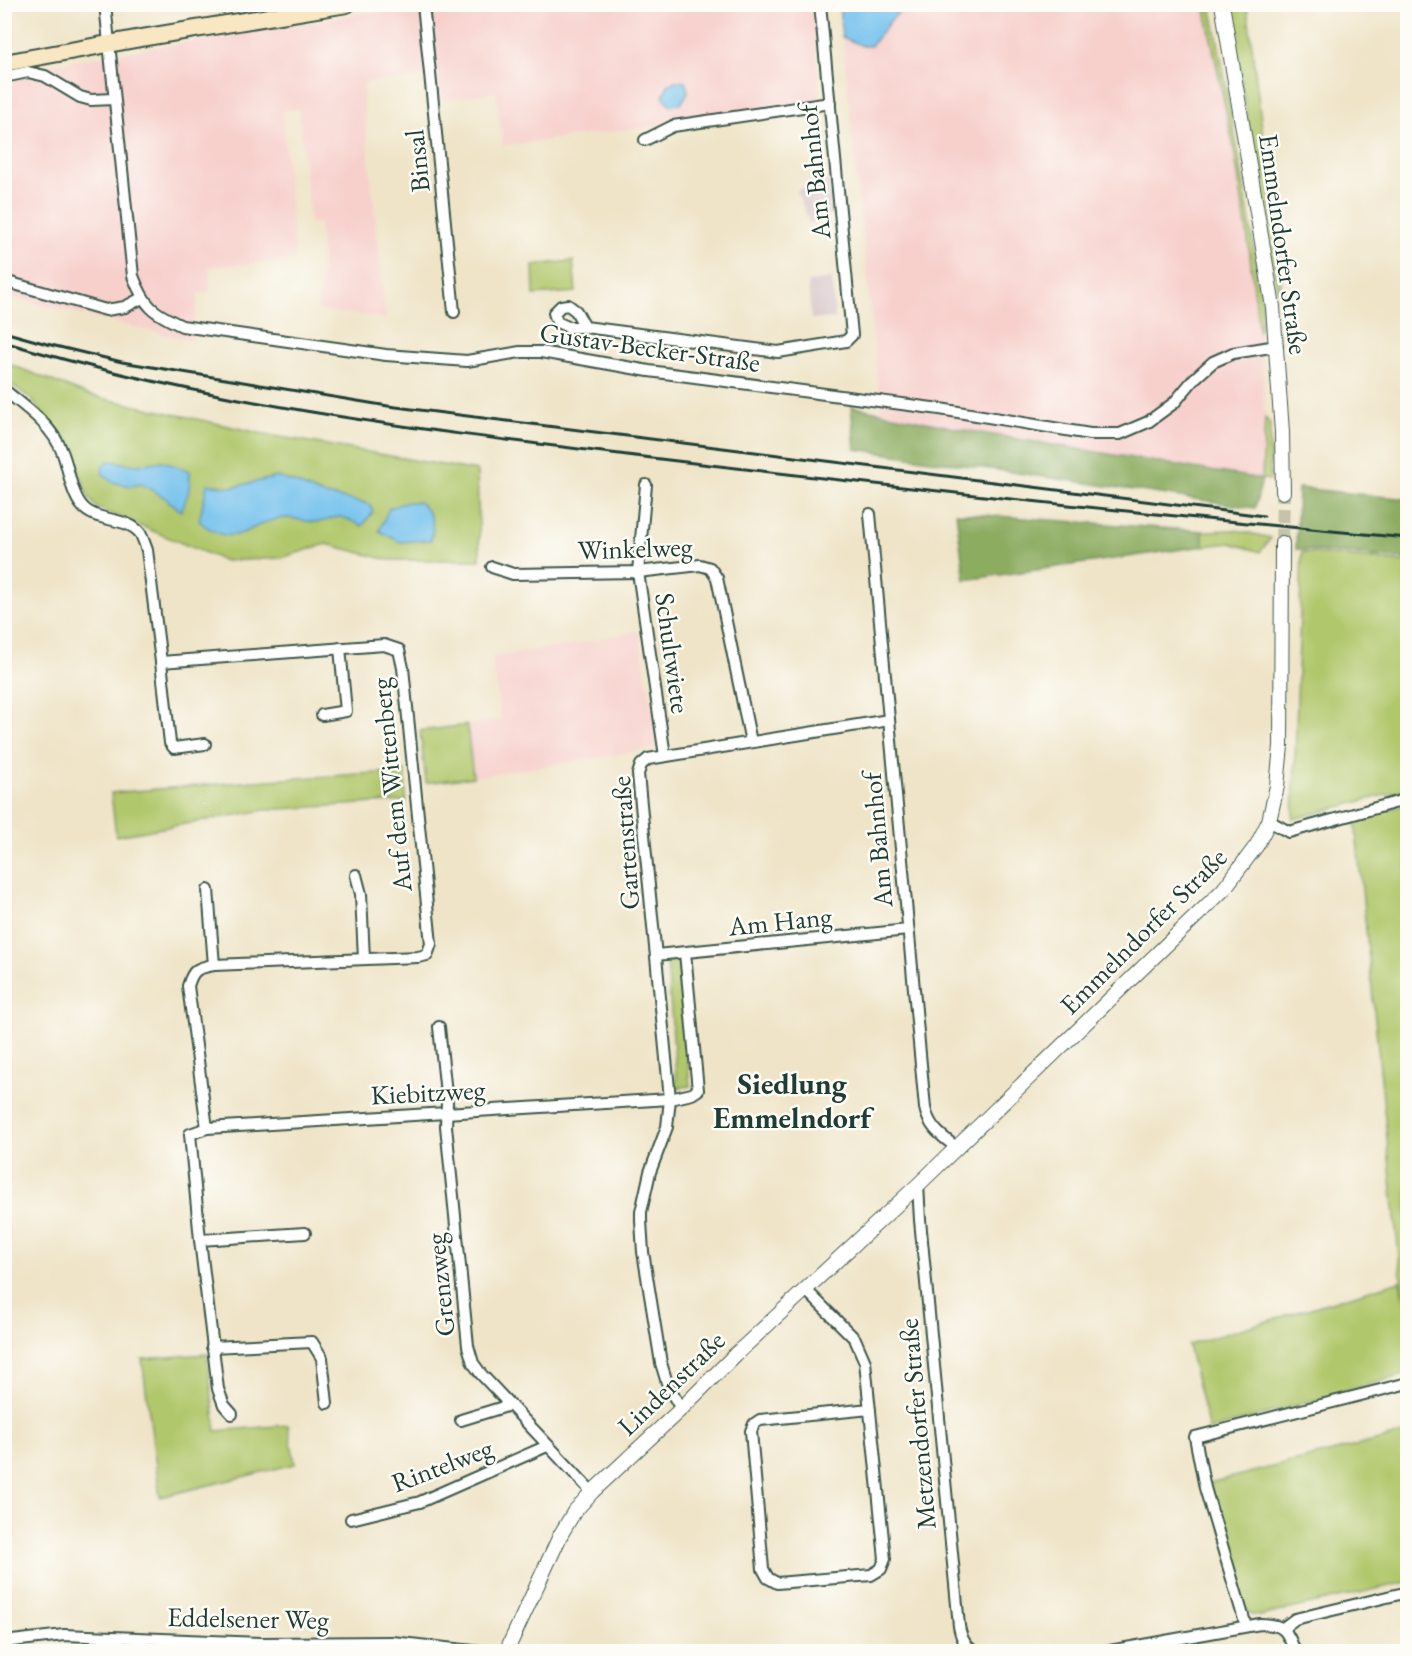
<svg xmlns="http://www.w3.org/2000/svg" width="1412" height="1656" viewBox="0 0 1412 1656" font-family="'EB Garamond',serif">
	<rect width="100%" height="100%" fill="#fdfcf7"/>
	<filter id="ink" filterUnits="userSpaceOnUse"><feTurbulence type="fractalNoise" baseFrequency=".0167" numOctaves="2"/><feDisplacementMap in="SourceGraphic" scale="12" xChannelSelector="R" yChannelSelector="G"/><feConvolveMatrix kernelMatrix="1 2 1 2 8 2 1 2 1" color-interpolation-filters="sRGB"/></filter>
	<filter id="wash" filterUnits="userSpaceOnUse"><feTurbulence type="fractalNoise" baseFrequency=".008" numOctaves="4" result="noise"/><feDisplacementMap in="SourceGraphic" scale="24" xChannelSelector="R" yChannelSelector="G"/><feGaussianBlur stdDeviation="1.35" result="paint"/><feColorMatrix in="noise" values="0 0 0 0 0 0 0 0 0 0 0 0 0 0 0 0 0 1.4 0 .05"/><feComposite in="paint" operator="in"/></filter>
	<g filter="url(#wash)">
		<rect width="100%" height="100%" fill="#efe4c8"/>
		<g fill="#f7d0cc">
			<polygon points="812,4 821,104 503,146 496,92 442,100 438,75 364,83 363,101 386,318 318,310 322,261 319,223 310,224 299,109 282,111 295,260 209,267 210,292 198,293 192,341 5,296 4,73 274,27 424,5"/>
			<polygon points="839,5 1204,5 1233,144 1247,231 1261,343 1265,420 1262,479 969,431 881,413"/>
			<polygon points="639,631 658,748 473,777 467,725 501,720 492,657 565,646"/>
		</g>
		<g fill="#d2bec3">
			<polygon points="829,179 832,214 809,223 797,190"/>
			<polygon points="832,279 835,318 811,319 808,282"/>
		</g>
		<g fill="#b1c76c" stroke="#688250" stroke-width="1.5">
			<path d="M1204,5H1211C1226,88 1243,171 1255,255C1258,278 1267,310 1259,332L1247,231L1233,144Z"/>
			<polygon points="1228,5 1247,5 1282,291 1277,290"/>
			<polygon points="573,261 576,292 534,295 533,265"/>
			<polygon points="4,362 88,395 269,435 477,471 480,560 389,560 326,544 281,558 225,561 97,508 89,498 69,445 30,398 5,380"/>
			<polygon points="1265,418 1270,423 1270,480 1262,479"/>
			<polygon points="1236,530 1271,538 1260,552 1231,543 1204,546 1202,531"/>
			<polygon points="1302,552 1407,562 1408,789 1293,819"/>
			<polygon points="467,725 473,777 426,783 420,731"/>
			<polygon points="405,771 406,801 265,810 116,836 111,793 254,781"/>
			<polygon points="1407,804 1407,1374 1209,1430 1188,1345 1400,1281 1403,1298 1355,820"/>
			<polygon points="679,960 690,1086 677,1088 667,961"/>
			<polygon points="207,1354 216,1431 288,1425 295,1464 160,1497 142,1359"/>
			<polygon points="1407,1433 1407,1582 1260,1616 1252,1615 1244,1607 1209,1483"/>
		</g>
		<g fill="#8cac60" stroke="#56744a" stroke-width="1.5">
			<polygon points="851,406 969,431 1262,479 1255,508 855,449"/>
			<polygon points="1298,488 1407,499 1407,559 1296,549"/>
			<polygon points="956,513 1202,531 1204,546 965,580"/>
		</g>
		<g fill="#73c1ed" stroke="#497f90" stroke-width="1.5">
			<polygon points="839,5 839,4 907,5 891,20 871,46 863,46 842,37"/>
			<polygon points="675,81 686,81 688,92 681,104 670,105 663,96 668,85"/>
			<path d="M109,461L137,465L162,461L190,471C191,486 188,497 181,511L164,497L141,484L131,486L112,482L102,473L103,466Z"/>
			<path d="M277,477L296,483L321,494L370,504L373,512L362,526C355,523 347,518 340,517C333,517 325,522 317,522C306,522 295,518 285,518C247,521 238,554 199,521L207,484L233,487Z"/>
			<path d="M407,502H419C432,513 435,523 431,540L400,542L379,531L389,508Z"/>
		</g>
	</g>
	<g filter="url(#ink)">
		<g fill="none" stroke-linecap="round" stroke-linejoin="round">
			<polyline stroke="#c5c3aa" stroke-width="14" stroke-dasharray="14 7" stroke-linecap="butt" points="1282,543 1283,492"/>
			<g stroke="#3e564a" stroke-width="14">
				<g id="minor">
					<path d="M105,4L133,276C145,307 152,312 182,326L386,355L467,361L520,352H541L649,371L940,409L1090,434H1120L1148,422L1174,403L1194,379L1213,362L1233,353L1277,346"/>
					<polyline points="423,4 454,312"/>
					<polyline points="4,77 28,72 45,76 80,97 91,100 114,99"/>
					<polyline points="645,140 673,126 830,103"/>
					<polyline points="4,281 106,310 125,307 142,298"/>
					<polyline points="585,327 576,311 568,305 561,306 554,313 557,322 568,327 585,327 778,352 846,341 852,335 820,4"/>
					<path d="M4,390C27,408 53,426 63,454C69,470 71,493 82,506C96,523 126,516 140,533C143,538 145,545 147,550L161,662L384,645L399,650L403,668L431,944L427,955L418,957L214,965C197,968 193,969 188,986L207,1128"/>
					<polyline points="646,485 638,572 665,756"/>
					<path d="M870,514L925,1108C929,1128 942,1136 957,1148"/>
					<polyline points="492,567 513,574 638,572 700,565 710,568 717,578 751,742"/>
					<polyline points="161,662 170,743 174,748 205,744"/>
					<polyline points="322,715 346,711 340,648"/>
					<polyline points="1269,821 1289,832 1408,799"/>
					<polyline points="356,875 361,894 364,959"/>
					<polyline points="208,890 214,965"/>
					<polyline points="656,955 908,930"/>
					<polyline points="439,1027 447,1103 446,1126 468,1346 473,1363 481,1374 592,1492"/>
					<path d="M918,1185L920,1220L959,1626C961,1638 965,1646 975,1652"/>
					<polyline points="200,1240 305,1233"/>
					<polyline points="806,1290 855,1339 865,1362 885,1559 881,1569 871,1575 777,1583 768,1578 763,1569 751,1431 754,1424 760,1420 870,1409"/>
					<polyline points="212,1347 312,1342 322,1358 327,1403"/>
					<polyline points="681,1409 668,1386 661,1363 643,1252 641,1221 641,1212 650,1172 667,1127 670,1099 638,774 641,765 648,759 889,720"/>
					<path d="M232,1414L224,1405L218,1389L200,1240L190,1134L207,1128C361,1118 515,1110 670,1099L692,1094L698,1090L685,953"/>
					<polyline points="461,1420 510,1405"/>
					<polyline points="351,1519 420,1502 547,1446"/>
					<polyline points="1246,1626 1205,1488 1195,1437 1408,1383"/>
					<polyline points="1283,1628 1295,1619 1408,1592"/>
					<polyline points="12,1641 64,1635 260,1643 392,1642 482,1652"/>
					<path d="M1104,1652L1260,1624C1284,1624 1287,1630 1295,1652"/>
				</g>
			</g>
			<g stroke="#3e564a" stroke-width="16">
				<g id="tertiary">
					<polyline points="1222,4 1273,307 1282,432 1283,492"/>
					<polyline points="506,1652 561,1534 574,1512 592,1492 681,1409 736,1354 918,1185 1223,890 1257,845 1269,821 1277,786 1281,746 1282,543"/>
				</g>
			</g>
			<g stroke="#3e564a" stroke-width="20">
				<polyline id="secondary" points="4,63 141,38 347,4"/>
			</g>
			<use href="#minor" stroke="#fff" stroke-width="10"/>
			<use href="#tertiary" stroke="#fff" stroke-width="14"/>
			<use href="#secondary" stroke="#f9e7c3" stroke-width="16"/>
			<g stroke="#1f3d34" stroke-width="3">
				<polyline points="4,332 47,344 122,362 388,406 1264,516"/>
				<path d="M4,342C209,405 423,430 635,456C892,487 1150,515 1408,538"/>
			</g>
		</g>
	</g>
	<g text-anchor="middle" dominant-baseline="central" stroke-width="5" stroke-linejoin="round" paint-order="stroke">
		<g font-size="27" fill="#1f3d34" stroke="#fdfcf7">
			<text transform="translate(417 161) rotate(-96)">Binsal</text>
			<text transform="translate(814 172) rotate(-96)">Am Bahnhof</text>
			<text transform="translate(1284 244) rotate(82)">Emmelndorfer Straße</text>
			<text transform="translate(650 347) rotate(8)">Gustav-Becker-Straße</text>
			<text transform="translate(635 548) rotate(-2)">Winkelweg</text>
			<text transform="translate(673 653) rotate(82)">Schultwiete</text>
			<text transform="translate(391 785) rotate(-96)">Auf dem Wittenberg</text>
			<text transform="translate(877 840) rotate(-95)">Am Bahnhof</text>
			<text transform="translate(625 843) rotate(-94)">Gartenstraße</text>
			<text transform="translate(780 921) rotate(-6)">Am Hang</text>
			<text transform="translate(1143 931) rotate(-45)">Emmelndorfer Straße</text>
			<text transform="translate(428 1092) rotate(-3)">Kiebitzweg</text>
			<text transform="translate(440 1285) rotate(-96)">Grenzweg</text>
			<text transform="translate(671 1383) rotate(-44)">Lindenstraße</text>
			<text transform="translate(917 1424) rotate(-95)">Metzendorfer Straße</text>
			<text transform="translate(442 1465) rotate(-21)">Rintelweg</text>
			<text transform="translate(248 1618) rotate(1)">Eddelsener Weg</text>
		</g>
		<g font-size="30" font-weight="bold" fill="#1f3d34" stroke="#fdfcf7">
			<text x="792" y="1083">Siedlung<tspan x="792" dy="34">Emmelndorf</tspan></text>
		</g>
	</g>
	<rect width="1412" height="1656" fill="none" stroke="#fdfcf7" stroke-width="24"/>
</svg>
